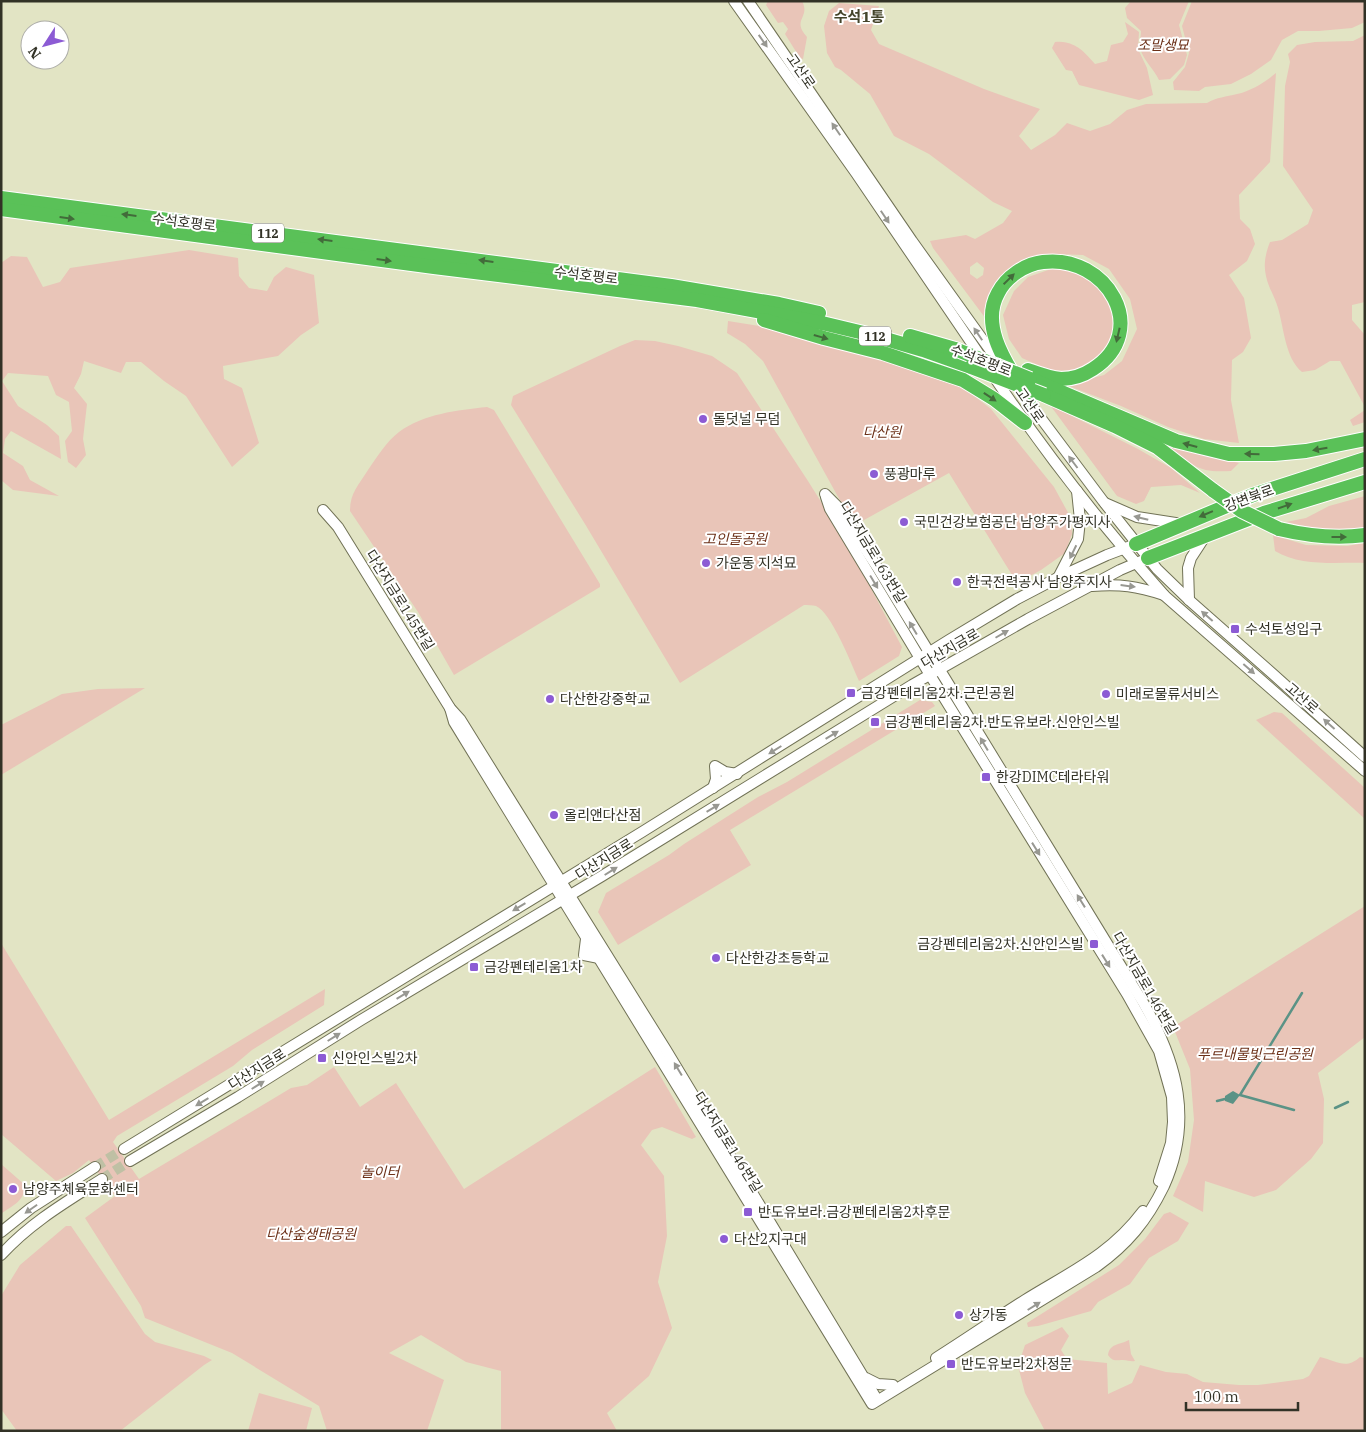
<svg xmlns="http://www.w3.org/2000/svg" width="1366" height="1432" viewBox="0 0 1366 1432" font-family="'IBM Plex Serif','Noto Sans KR',serif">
	<rect width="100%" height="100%" fill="#e2e4c4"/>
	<g fill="#e9c5b8" fill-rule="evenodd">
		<path d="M768,1H802C811,18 791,19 807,37L803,59L800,58L785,34L788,29L783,22L778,23L766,5Z"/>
		<path d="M1131,1H1189L1179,25L1187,55L1184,65L1170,79L1159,80C1154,69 1143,60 1140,48C1139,43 1141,36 1141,31L1127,18L1125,8Z"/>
		<polygon points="1192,1 1365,1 1365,22 1352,28 1319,31 1298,31 1282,40 1271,60 1251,74 1231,84 1205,87 1199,91 1174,90 1173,82 1185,67 1189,53 1182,26"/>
		<path d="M839,3L879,6L871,30L879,44L984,89L1040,109L1019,136L1031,150L1055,135L1067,123L1090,131L1110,124L1127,110L1146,104L1207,103C1217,97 1226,97 1237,94C1251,91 1265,82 1276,73L1270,162L1239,195L1240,219L1250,229L1255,244L1247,261L1229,275L1244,298L1251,338L1243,352L1232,360L1231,400L1239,443L1204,439L1168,427L1121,406L1066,385L1104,375L1122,361L1137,329L1130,299L1109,269L1083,255L1055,254L1030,259L1012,270L989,323L933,248L930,241L966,235L975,239L1003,223L1012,211L993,202L929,154L894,136L870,94L841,70L835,67L827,53L824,26L829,11ZM977,262L984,268L983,275L977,279L970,274V267Z"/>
		<path d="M1125,22L1139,32L1138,49L1147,68L1153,95L1139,100L1079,85L1072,71L1066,70L1052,48L1055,42C1073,40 1083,50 1095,64L1107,61L1111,45L1123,42L1128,34Z"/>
		<path d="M1365,35V302L1352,305V320L1365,335V407L1340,361H1330L1315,370L1302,372C1285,358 1284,328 1278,308C1275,297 1268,287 1266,276C1263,264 1266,252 1270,242L1282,240L1308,224L1313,210L1283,166L1285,86L1290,62L1288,54L1297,45L1315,42L1353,41Z"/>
		<polygon points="189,250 238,258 239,276 249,288 267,291 274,277 286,267 314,275 319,323 301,335 278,356 223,366 224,379 242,388 259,443 232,467 186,396 164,381 141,362 126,362 121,373 84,361 81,374 74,388 87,404 83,439 86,455 76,468 68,462 65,441 72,431 69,402 56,395 48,376 8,373 2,381 18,406 47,425 59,436 61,459 11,431 5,439 3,453 23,466 30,480 59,496 13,490 1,480 1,263 11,256 27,257 43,287 60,282 70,268"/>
		<polygon points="1054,268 1067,269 1087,275 1115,303 1113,343 1087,368 1069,371 1049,370 1022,358 1009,339 1003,315 1014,291 1028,277"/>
		<polygon points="728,321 779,329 825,346 872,356 950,381 969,392 991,409 1054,487 1071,518 1072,534 1065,553 1041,570 1017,583 949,473 855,525 837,495 763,361 745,344 727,333"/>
		<path d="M635,340L655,341L678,346L712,356L737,373L808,481L848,545L902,647L899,656L859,681C852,665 831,612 816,606C813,605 807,605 804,605L680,683L585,524L511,405L513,396L620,346Z"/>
		<polygon points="1050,405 1138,449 1171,468 1200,493 1181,485 1151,487 1144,501 1136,504 1117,496"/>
		<path d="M487,407L494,410L600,584V587L454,675L418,612L350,511C350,493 358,486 368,470C377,457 386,442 399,432C423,414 458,410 487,407Z"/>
		<polygon points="1365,410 1365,422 1353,426 1350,420"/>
		<path d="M1169,447L1239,463L1231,471C1197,473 1195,466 1169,447Z"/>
		<path d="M1365,496V527C1336,531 1314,529 1286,522L1306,518L1329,506Z"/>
		<path d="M1273,535L1306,545L1347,546L1365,543V563C1336,562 1301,567 1275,551Z"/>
		<polygon points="145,688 1,775 1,725 62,694 98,689"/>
		<polygon points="920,700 932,702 935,706 730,830 751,865 618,945 598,912 606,893 669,855 684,844 758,797 787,782"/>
		<polygon points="1274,712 1282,713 1365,788 1365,819 1256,720"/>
		<polygon points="1365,906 1365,1037 1318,1073 1324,1099 1323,1143 1311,1159 1276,1190 1254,1197 1205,1181 1203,1212 1173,1196 1188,1162 1194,1120 1190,1069 1173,1027"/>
		<polygon points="1,943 109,1120 325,989 324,1005 252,1050 233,1066 117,1136 113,1142 139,1179 291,1088 307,1085 334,1067 360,1107 396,1083 464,1189 655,1067 696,1137 692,1139 662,1127 652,1130 641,1145 664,1176 667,1236 658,1282 672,1328 649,1376 607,1413 617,1431 501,1431 501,1371 466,1362 421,1335 389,1353 444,1380 427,1431 327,1431 319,1406 232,1353 145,1318 141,1306 85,1218 115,1196 89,1160 73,1173 56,1181 1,1134"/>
		<path d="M1,1164L25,1185C25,1201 13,1205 1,1214Z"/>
		<polygon points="1170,1212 1189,1223 1178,1241 1149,1258 1130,1284 1098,1302 1091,1311 1038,1326 1028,1327 1027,1323 1119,1265 1145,1239 1164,1214"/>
		<polygon points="66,1226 71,1226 145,1334 155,1342 204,1356 212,1360 204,1365 120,1431 17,1431 1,1409 1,1296 20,1265"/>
		<path d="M1062,1327L1069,1336L1061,1350L1067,1359L1107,1363L1108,1394L1132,1383L1140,1365L1166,1372L1187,1374L1203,1382L1239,1385H1258L1303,1379L1309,1376L1320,1357C1337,1361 1346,1370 1360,1357L1365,1358V1424L1363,1431H1045L1025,1393L1018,1366L1025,1345Z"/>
		<path d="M1129,1340L1131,1354L1135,1361C1130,1362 1128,1360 1123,1360C1115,1360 1113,1362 1108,1355C1110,1343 1120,1345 1129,1340Z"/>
		<polygon points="259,1393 312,1408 306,1431 248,1431"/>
	</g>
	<polygon fill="#5b9386" points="1233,1091 1240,1095 1233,1104 1225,1101 1225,1096"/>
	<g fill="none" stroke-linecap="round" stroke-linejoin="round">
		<g stroke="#5b9386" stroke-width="2.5">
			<polyline points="1217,1101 1225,1099"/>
			<polyline points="1335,1108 1348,1102"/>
			<polyline points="1294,1110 1240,1095 1302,993"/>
		</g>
		<g stroke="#bfc0a4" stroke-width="10" stroke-dasharray="10 5" stroke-linecap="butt">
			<polyline points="95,1167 124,1149"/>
			<polyline points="102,1179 130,1161"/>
		</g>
		<g stroke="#717256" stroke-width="12">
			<g id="minor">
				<polyline points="734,1 856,173 983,360"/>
				<polyline points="748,1 912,241 1003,368"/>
				<path d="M992,374C1044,451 1102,526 1165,596L1365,771"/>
				<polyline points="1025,397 1103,501 1157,569 1189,600 1274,675 1365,757"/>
				<polyline points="826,497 830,509 930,675 1127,994 1159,1051 1172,1097 1173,1122 1171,1143 1159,1181"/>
				<polyline points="1105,503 1137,517 1182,524"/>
				<polyline points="323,510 338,527 450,708 460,719 666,1050 875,1396"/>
				<polyline points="1059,576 1078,539 1080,520 1077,491"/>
				<path d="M1092,586C1121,584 1136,586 1164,595"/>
				<polyline points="1189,600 1188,568 1191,558 1206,535"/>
				<path d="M450,708L454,722L872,1404L1096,1267C1127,1245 1147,1221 1164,1186C1193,1121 1178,1064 1144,1004L877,567L837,506L825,494"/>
				<polyline points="713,788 716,779 715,766 725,772 737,774"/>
				<polyline points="586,939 584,955 599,958"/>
				<polyline points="124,1149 642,832 949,640 1017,599 1059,577 1107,555 1136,544"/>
				<polyline points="130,1161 238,1097 361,1020 602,876 912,685 1028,619 1120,570 1148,558"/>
				<polyline points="1,1232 31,1208 95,1167"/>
				<path d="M1,1255C30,1223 66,1202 102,1179"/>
				<path d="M936,1358C966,1339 995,1319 1025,1300C1070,1272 1110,1255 1143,1211"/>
				<polyline points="866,1378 878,1384 893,1385"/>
			</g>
		</g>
		<g stroke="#fff" stroke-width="16">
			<g id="highway">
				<polyline points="1,198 671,286 779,304 819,313"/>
				<polyline points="1,209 434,267 697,300 822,323 872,335 923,350 971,367"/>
				<polyline points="764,320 824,338 883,353 963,380 994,399 1025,423"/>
				<polyline points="910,336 955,349"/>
				<path d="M1028,370C1039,374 1049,378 1061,379C1073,379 1084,375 1093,369C1152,331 1107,254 1043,262C1025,264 1006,277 998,293C978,329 1012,371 1029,401"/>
				<polyline points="1033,380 1176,441 1229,454 1274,454 1306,451 1365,439"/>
				<polyline points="1044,395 1115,426 1157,447 1214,491"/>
				<path d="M1279,529C1308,536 1335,539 1365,535"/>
				<polyline points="1136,544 1253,495 1365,459"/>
				<polyline points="1148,558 1264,513 1365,482"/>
			</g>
		</g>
		<use href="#minor" stroke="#fff" stroke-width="10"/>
		<use href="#highway" stroke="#5ac158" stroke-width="14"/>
		<g stroke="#fff" stroke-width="16" stroke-linecap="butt">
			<g id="highway-bridge">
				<polyline points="955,349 1030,379"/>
				<polyline points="971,367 1044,395"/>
				<polyline points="1214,491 1242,511 1279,529"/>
			</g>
		</g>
		<use href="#highway-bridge" stroke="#5ac158" stroke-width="14"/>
	</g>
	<defs><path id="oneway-solid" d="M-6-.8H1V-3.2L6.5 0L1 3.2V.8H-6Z" transform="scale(1.25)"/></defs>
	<g fill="#989892">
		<use href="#oneway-solid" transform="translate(763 41) rotate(55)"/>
		<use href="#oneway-solid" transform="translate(836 129) rotate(-124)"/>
		<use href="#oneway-solid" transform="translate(885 217) rotate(56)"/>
		<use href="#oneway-solid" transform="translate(978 334) rotate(-124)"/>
		<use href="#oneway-solid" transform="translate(1073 462) rotate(-127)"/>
		<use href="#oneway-solid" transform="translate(1141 518) rotate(-166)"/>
		<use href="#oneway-solid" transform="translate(1073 552) rotate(116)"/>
		<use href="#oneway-solid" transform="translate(874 582) rotate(59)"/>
		<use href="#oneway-solid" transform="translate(1128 586) rotate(7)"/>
		<use href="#oneway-solid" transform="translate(1207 616) rotate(-139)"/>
		<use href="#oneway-solid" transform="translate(913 628) rotate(-121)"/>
		<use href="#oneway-solid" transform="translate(1002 634) rotate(-30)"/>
		<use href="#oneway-solid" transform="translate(1249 669) rotate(41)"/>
		<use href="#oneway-solid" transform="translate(1329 724) rotate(-138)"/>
		<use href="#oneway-solid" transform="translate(832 735) rotate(-31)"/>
		<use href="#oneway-solid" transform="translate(984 744) rotate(-121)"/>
		<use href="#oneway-solid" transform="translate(775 750) rotate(148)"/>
		<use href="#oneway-solid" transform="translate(713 808) rotate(-31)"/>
		<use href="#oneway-solid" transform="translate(1036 849) rotate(58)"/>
		<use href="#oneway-solid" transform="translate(611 871) rotate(-32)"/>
		<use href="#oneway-solid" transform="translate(1081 901) rotate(-122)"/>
		<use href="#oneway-solid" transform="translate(519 907) rotate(149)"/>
		<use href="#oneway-solid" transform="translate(1106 961) rotate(58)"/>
		<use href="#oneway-solid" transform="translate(403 995) rotate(-31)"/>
		<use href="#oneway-solid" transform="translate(334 1037) rotate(-32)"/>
		<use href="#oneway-solid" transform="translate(678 1069) rotate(-121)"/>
		<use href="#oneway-solid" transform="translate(258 1085) rotate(-32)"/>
		<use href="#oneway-solid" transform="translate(202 1102) rotate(149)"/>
		<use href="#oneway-solid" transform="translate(31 1209) rotate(145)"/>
		<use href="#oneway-solid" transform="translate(1034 1306) rotate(-32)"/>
	</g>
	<g fill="#426b3a">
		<use href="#oneway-solid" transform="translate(129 215) rotate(-173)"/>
		<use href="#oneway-solid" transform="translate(67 218) rotate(8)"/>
		<use href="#oneway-solid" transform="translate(325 240) rotate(-173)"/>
		<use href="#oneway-solid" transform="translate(384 260) rotate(8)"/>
		<use href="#oneway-solid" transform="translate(486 261) rotate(-172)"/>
		<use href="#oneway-solid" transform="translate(1009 279) rotate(-44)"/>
		<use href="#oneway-solid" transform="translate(1118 335) rotate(103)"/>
		<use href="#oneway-solid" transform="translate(821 337) rotate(16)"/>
		<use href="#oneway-solid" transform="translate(990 397) rotate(34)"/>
		<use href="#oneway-solid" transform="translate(1190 445) rotate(-165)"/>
		<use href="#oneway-solid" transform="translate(1320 449) rotate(170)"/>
		<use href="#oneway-solid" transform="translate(1252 454) rotate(-179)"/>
		<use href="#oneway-solid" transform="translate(1285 506) rotate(-19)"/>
		<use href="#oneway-solid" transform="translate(1206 514) rotate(157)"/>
		<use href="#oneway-solid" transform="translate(1339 537)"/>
	</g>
	<g fill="#8c5bd4" stroke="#fff" stroke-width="2">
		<circle cx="703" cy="419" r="5"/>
		<circle cx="874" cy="474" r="5"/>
		<circle cx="904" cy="522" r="5"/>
		<circle cx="706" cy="563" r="5"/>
		<circle cx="957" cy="582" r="5"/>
		<rect x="1230" y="624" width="10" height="10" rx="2.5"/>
		<rect x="846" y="688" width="10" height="10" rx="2.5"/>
		<circle cx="1106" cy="694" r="5"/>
		<circle cx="550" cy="699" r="5"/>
		<rect x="870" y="717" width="10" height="10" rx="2.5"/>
		<rect x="981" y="772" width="10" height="10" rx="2.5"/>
		<circle cx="554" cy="815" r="5"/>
		<rect x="1089" y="939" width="10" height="10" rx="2.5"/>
		<circle cx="716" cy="958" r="5"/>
		<rect x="469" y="962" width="10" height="10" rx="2.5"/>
		<rect x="317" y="1053" width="10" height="10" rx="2.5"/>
		<circle cx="13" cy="1189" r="5"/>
		<rect x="743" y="1207" width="10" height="10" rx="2.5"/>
		<circle cx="724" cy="1239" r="5"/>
		<circle cx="959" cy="1315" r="5"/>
		<rect x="946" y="1359" width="10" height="10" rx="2.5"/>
	</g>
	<g text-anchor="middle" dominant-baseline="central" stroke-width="4" stroke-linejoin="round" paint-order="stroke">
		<g fill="#fff" stroke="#707067" stroke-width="1">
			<rect x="252" y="223.5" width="32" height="19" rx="4"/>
			<rect x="859" y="326.5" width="32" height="19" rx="4"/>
		</g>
		<g font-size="12" font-weight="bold" fill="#323226">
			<text x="268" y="233">112</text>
			<text x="875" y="336">112</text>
		</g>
		<g font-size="14" font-style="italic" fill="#6c3018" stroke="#fff">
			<text x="1163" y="45">조말생묘</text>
			<text x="882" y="432">다산원</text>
			<text x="735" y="539">고인돌공원</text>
			<text x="1255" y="1054">푸르내물빛근린공원</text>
			<text x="380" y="1172">놀이터</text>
			<text x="311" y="1234">다산숲생태공원</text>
		</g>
		<g font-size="14" fill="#323226" stroke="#fff">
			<text transform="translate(801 71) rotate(55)">고산로</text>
			<text transform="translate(184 222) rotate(7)">수석호평로</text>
			<text transform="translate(586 275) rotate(7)">수석호평로</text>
			<text transform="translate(981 360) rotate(21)">수석호평로</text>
			<text transform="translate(1030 405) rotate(55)">고산로</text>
			<text transform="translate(1249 498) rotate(-20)">강변북로</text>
			<text transform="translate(873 552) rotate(59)">다산지금로163번길</text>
			<text transform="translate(400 600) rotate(58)">다산지금로145번길</text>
			<text transform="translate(950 648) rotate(-30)">다산지금로</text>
			<text transform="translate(1302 698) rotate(41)">고산로</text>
			<text transform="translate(604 859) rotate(-32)">다산지금로</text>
			<text transform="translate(1145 983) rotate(60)">다산지금로146번길</text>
			<text transform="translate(257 1069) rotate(-32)">다산지금로</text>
			<text transform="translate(728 1142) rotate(58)">다산지금로146번길</text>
		</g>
		<g font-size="14" fill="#323226" stroke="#fff" text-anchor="start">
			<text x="713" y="419">돌덧널 무덤</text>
			<text x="884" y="474">풍광마루</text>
			<text x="914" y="522">국민건강보험공단 남양주가평지사</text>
			<text x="716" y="563">가운동 지석묘</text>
			<text x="967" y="582">한국전력공사 남양주지사</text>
			<text x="1245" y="629">수석토성입구</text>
			<text x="861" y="693">금강펜테리움2차.근린공원</text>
			<text x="1116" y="694">미래로물류서비스</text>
			<text x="560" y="699">다산한강중학교</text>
			<text x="885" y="722">금강펜테리움2차.반도유보라.신안인스빌</text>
			<text x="996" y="777">한강DIMC테라타워</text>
			<text x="564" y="815">올리앤다산점</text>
			<text x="1084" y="944" text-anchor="end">금강펜테리움2차.신안인스빌</text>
			<text x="726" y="958">다산한강초등학교</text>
			<text x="484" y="967">금강펜테리움1차</text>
			<text x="332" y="1058">신안인스빌2차</text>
			<text x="23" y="1189">남양주체육문화센터</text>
			<text x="758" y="1212">반도유보라.금강펜테리움2차후문</text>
			<text x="734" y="1239">다산2지구대</text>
			<text x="969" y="1315">상가동</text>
			<text x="961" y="1364">반도유보라2차정문</text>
		</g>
		<g font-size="15" font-weight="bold" fill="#44442a" stroke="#fff">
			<text x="859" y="16">수석1통</text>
		</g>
	</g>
	<rect width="1366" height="1432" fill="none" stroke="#323226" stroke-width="5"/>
	<g transform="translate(45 45) rotate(234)"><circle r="24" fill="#ffffff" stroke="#adada8"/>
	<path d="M0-4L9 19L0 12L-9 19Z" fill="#8c5bd4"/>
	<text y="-8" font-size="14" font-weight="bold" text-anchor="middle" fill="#323226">N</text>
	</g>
	<path d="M1186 1402v8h112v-8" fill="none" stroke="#323226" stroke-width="2.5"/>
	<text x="1194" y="1402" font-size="15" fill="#323226" stroke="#ffffff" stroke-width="4" paint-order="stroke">100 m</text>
</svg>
